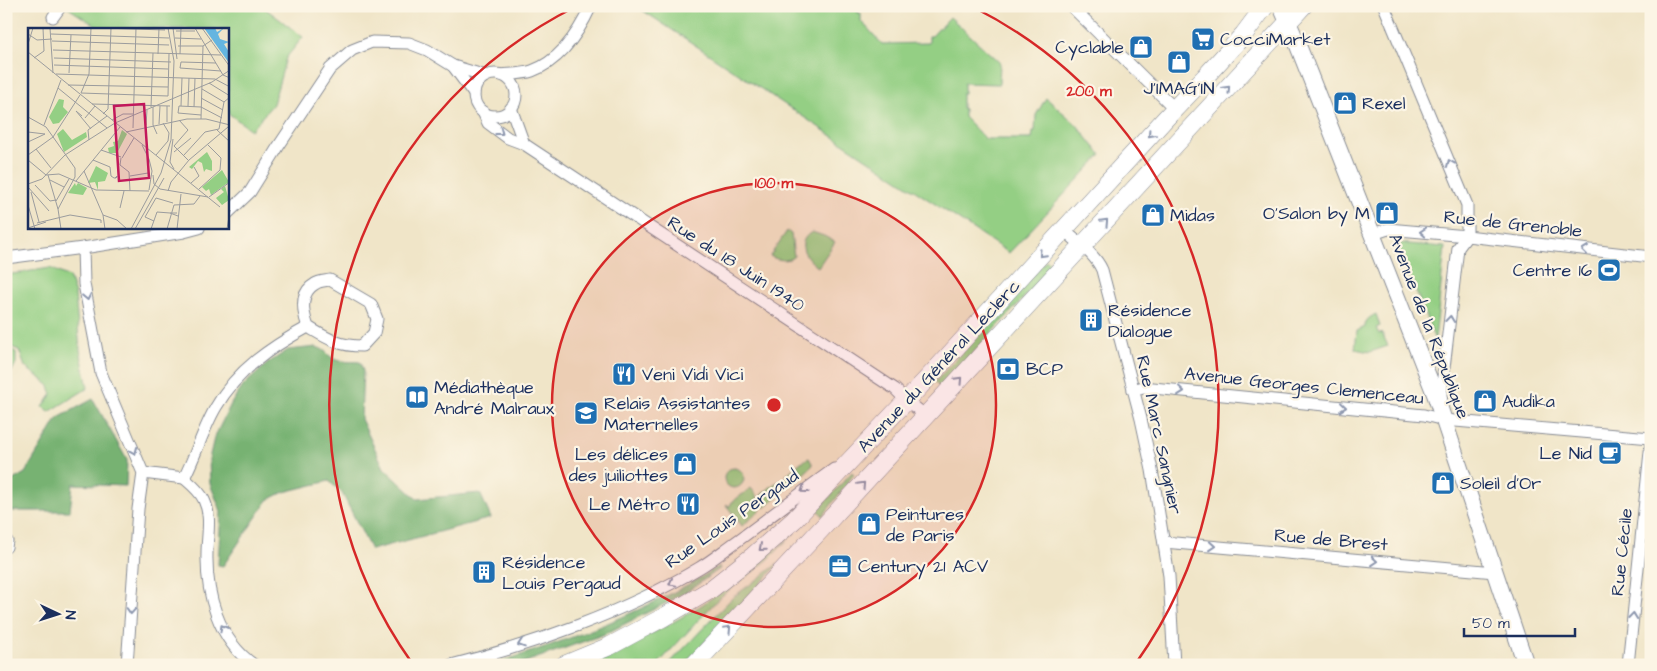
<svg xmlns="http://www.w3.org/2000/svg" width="1657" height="671" viewBox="0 0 1657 671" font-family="'Architects Daughter',sans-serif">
	<rect width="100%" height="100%" fill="#fcf5e5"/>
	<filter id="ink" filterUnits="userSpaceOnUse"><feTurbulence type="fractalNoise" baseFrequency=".02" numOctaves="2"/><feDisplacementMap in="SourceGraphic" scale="10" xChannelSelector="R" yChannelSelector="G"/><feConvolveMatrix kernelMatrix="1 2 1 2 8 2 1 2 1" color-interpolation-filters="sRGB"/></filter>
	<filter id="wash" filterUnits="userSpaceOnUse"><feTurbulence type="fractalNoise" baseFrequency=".0096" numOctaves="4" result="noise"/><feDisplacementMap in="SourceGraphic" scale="20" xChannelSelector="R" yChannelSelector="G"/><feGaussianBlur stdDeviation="1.12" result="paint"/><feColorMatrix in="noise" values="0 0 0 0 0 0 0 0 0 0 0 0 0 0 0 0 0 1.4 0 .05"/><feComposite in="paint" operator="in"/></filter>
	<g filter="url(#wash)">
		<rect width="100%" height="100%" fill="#f0e5c8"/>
		<g fill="#94cf84" stroke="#587f71">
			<polygon points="65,6 262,6 303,37 286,58 273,104 251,130 228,113 228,29 101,29"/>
			<polygon points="636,6 858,6 858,13 861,13 861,21 882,44 929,43 929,36 932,36 950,17 1000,63 999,84 964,83 964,93 962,93 962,108 964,109 964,117 985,139 1032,139 1033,132 1035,132 1036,115 1046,98 1076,124 1101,155 1009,253"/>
			<path d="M787,231L791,234L794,256C789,262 776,260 770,256Z"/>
			<path d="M812,232L824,236L835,242L818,267C806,259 794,242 812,232Z"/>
			<polygon points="1397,243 1445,247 1435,340"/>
			<polygon points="1046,260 1053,266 941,388 935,382"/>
			<polygon points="50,268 69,277 75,294 80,350 88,388 49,412 43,407 52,394 48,384 25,367 19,350 6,345 6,308 10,301 6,298 6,275"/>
			<path d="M1376,314L1380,326L1376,328L1379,334L1382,333L1388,346L1370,352L1355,349L1357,331L1365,327C1365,320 1370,317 1376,314Z"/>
			<polygon points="6,348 16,352 16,363 6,383"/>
			<polygon points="809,458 813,465 789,487 783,481 787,477 786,475 801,462"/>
			<circle cx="734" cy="478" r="10"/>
			<polygon points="852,472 854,474 823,516 818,510"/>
			<polygon points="780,481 787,488 764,508 761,495 774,484"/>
			<polygon points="751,488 757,496 761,510 742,526 726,505 727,504 729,507 732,502"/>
			<path d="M794,533L769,559L719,598L657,665H591C617,651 644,638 670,624C715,599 756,567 794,533Z"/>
			<polygon points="777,564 778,565 683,665 668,665 733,597 762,576"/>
		</g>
		<g fill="#77b272" stroke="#497068">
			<path d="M316,347C327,350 326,354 334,359C341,363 353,361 360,362L363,371L361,419L384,468L417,499L480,493L491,518L371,550L342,493L329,481L284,492L268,500L223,566L218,565L221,511L210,484L209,459L214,438L232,402L244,385L268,363L288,350Z"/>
			<polygon points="93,399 127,460 126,486 73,484 70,511 6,511 6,484 25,473 58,418"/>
			<path d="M719,566L720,569L682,595L605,634L517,665H490C570,640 648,611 719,566Z"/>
		</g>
	</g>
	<g filter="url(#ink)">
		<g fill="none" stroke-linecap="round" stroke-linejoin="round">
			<g stroke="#868a93" stroke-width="13">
				<g id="minor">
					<polyline points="1071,6 1175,109"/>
					<polyline points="1384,6 1467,205 1467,236 1458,248 1441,394 1442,403"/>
					<polyline points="53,17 61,6"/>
					<polyline points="453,66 474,94"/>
					<circle cx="495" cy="95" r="21"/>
					<path d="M501,75C511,74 523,74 532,71C560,61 579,32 591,6"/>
					<polyline points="511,108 524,144"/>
					<polyline points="483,112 488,123 508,138 524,144 895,389 906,400 926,416"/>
					<polyline points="228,213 250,192 278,147 330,69 352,50 372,42 409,43 427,50 453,66 486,76"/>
					<path d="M1064,230C1077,242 1095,254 1102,270L1141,419L1152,470L1169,576L1174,665"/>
					<polyline points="1373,234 1388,229 1467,236 1651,257"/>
					<polyline points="83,248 84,284 101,373 143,473 138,509 127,665"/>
					<polyline points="6,258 83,248 184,232 199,228"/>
					<path d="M330,280L371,304L377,319L374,333L362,346C338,346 327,338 308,327C303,313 299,293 315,284C319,281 325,281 330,280Z"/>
					<polyline points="1133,390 1143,387 1424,415 1444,420 1651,438"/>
					<path d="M143,473L184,478C196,455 203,429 216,407C237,370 271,347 308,327"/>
					<path d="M184,478C191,484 200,491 204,500C212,517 207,535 207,553C206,594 218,640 254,665"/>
					<polyline points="1164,542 1495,572"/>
					<polyline points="6,547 7,541"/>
					<path d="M451,665C533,645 627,611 699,568C711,561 722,552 733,544C768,519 800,493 834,469"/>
					<polyline points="1628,665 1651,442"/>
				</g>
			</g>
			<g stroke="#868a93" stroke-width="18">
				<polyline id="secondary" points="1281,6 1297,43 1435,394 1526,665"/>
			</g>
			<g stroke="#868a93" stroke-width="19">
				<g id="primary">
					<polyline points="564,665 610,646 664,617 710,590 753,556 794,520 940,365 1166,118 1205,77 1244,34 1265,6"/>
					<polyline points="694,665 825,525 1303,6"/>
				</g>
			</g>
			<use href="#minor" stroke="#fff" stroke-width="11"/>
			<use href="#secondary" stroke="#fff" stroke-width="16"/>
			<use href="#primary" stroke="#fff" stroke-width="18"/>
		</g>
		<defs><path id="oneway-chevron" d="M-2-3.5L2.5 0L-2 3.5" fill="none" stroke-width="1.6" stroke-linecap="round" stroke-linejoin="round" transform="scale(1.25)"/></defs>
		<g stroke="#8d97ae">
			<use href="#oneway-chevron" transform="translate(1227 89) rotate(-47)"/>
			<use href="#oneway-chevron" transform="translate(500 132) rotate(37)"/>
			<use href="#oneway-chevron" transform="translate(1151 134) rotate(132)"/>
			<use href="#oneway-chevron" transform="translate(1450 163) rotate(-113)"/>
			<use href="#oneway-chevron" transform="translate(1105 222) rotate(-47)"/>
			<use href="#oneway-chevron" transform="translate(1423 232) rotate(-175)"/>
			<use href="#oneway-chevron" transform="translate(1585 250) rotate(-173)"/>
			<use href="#oneway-chevron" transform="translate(1042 254) rotate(133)"/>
			<use href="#oneway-chevron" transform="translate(87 297) rotate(79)"/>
			<use href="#oneway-chevron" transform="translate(1450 319) rotate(-84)"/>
			<use href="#oneway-chevron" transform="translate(959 380) rotate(-47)"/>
			<use href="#oneway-chevron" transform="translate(1181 391) rotate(6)"/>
			<use href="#oneway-chevron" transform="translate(1343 407) rotate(6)"/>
			<use href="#oneway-chevron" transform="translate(134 451) rotate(67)"/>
			<use href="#oneway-chevron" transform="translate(862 485) rotate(-47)"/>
			<use href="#oneway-chevron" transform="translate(804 490) rotate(144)"/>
			<use href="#oneway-chevron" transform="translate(1212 546) rotate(5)"/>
			<use href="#oneway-chevron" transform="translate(762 548) rotate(139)"/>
			<use href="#oneway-chevron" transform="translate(1374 561) rotate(5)"/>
			<use href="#oneway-chevron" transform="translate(672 583) rotate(151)"/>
			<use href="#oneway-chevron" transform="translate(131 611) rotate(94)"/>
			<use href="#oneway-chevron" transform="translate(1633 616) rotate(-84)"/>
			<use href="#oneway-chevron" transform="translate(223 628) rotate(-120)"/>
			<use href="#oneway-chevron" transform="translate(728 629) rotate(-47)"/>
			<use href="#oneway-chevron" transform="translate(521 644) rotate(161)"/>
		</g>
	</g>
	<circle cx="774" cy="405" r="222" fill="#d62828" fill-opacity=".12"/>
	<g fill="none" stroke="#d62828" stroke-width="2.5">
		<circle cx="774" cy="405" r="222"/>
		<path d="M412 663A445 445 0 0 1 575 7M973 7A445 445 0 0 1 1136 663"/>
	</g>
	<defs>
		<g id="supermarket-square" transform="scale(1.25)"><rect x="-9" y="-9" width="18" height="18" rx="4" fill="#1f6fb2" stroke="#fcf5e5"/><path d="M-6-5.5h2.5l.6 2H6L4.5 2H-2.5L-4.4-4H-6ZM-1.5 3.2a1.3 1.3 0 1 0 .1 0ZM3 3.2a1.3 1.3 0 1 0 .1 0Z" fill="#fff"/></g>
		<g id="shop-square" transform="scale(1.25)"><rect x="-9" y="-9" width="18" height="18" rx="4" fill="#1f6fb2" stroke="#fcf5e5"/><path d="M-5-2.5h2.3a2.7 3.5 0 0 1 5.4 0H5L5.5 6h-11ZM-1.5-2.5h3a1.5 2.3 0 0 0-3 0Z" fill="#fff"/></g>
		<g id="stadium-square" transform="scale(1.25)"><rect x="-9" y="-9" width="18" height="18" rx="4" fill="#1f6fb2" stroke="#fcf5e5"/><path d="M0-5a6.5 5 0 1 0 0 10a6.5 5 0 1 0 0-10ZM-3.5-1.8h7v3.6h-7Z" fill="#fff"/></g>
		<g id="building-square" transform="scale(1.25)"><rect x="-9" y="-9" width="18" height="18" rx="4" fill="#1f6fb2" stroke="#fcf5e5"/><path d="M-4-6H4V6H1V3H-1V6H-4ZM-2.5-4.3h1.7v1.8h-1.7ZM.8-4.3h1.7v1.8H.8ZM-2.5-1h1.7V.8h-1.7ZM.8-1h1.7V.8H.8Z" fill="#fff"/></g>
		<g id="bank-square" transform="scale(1.25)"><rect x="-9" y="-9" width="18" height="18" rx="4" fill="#1f6fb2" stroke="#fcf5e5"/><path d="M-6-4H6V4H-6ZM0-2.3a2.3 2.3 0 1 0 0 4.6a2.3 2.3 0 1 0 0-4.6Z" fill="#fff"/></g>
		<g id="restaurant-square" transform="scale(1.25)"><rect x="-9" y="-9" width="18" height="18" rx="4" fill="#1f6fb2" stroke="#fcf5e5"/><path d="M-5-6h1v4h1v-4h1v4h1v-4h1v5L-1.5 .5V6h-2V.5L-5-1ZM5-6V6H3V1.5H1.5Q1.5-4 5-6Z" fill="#fff"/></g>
		<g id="library-square" transform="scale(1.25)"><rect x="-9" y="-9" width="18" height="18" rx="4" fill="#1f6fb2" stroke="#fcf5e5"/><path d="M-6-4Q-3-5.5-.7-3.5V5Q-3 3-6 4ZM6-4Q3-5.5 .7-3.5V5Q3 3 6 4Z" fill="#fff"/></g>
		<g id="school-square" transform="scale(1.25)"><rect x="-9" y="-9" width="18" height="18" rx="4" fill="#1f6fb2" stroke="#fcf5e5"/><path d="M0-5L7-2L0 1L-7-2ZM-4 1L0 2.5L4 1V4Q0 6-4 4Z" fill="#fff"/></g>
		<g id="cafe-square" transform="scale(1.25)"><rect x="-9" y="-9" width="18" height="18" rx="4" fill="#1f6fb2" stroke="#fcf5e5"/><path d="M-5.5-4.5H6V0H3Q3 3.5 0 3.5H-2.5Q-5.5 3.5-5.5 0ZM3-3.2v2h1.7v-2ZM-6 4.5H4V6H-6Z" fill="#fff"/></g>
		<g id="office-square" transform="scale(1.25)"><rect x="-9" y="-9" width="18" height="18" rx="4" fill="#1f6fb2" stroke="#fcf5e5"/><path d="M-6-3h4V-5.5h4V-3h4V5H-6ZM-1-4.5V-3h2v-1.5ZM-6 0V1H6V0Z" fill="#fff"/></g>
	</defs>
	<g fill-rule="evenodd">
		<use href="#supermarket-square" x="1203" y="39"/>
		<use href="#shop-square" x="1141" y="47"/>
		<use href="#shop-square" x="1179" y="62"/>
		<use href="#shop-square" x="1345" y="103"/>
		<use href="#shop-square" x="1387" y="213"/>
		<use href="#shop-square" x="1153" y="215"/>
		<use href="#stadium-square" x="1609" y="270"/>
		<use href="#building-square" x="1091" y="320"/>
		<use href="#bank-square" x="1008" y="369"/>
		<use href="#restaurant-square" x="624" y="374"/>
		<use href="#library-square" x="417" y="397"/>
		<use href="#shop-square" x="1485" y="401"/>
		<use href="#school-square" x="586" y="413"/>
		<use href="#cafe-square" x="1610" y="453"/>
		<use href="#shop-square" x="685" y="464"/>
		<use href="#shop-square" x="1443" y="483"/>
		<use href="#restaurant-square" x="688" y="504"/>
		<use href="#shop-square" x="869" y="524"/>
		<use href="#office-square" x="840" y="566"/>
		<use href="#building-square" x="484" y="572"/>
	</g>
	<g text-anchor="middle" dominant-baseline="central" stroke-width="4.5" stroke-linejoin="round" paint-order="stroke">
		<g font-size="18" fill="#1b2f5e" stroke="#fcf5e5" text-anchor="start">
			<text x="1220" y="39">CocciMarket</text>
			<text x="1124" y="47" text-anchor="end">Cyclable</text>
			<text x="1179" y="88" text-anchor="middle">J'IMAG'IN</text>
			<text x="1362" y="103">Rexel</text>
			<text x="1370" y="213" text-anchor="end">O'Salon by M</text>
			<text x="1170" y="215">Midas</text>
			<text x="1592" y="270" text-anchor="end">Centre 16</text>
			<text x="1108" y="310">Résidence<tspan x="1108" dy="21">Dialogue</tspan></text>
			<text x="1026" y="369">BCP</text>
			<text x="642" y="374">Veni Vidi Vici</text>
			<text x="434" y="387">Médiathèque<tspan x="434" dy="21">André Malraux</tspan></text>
			<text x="1502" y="401">Audika</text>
			<text x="604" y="403">Relais Assistantes<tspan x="604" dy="21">Maternelles</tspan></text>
			<text x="1592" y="453" text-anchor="end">Le Nid</text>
			<text x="668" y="454" text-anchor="end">Les délices<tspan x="668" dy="21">des juiliottes</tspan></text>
			<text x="1460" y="483">Soleil d'Or</text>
			<text x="670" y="504" text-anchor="end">Le Métro</text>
			<text x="886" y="514">Peintures<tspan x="886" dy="21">de Paris</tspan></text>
			<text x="502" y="562">Résidence<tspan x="502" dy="21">Louis Pergaud</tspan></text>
			<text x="858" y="566">Century 21 ACV</text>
		</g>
		<g font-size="18" fill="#1b2f5e" stroke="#fcf5e5">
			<text transform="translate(1513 224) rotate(6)">Rue de Grenoble</text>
			<text transform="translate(736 264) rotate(33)">Rue du 18 Juin 1940</text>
			<text transform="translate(1429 326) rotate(69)">Avenue de la République</text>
			<text transform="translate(939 366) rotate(-47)">Avenue du Général Leclerc</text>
			<text transform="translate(1304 386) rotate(6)">Avenue Georges Clemenceau</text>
			<text transform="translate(1159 435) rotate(78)">Rue Marc Sangnier</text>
			<text transform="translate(732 519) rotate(-35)">Rue Louis Pergaud</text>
			<text transform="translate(1331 540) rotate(5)">Rue de Brest</text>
			<text transform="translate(1622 552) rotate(-84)">Rue Cécile</text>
		</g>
	</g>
	<g transform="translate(28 28)">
		<rect width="201" height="201" fill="#f0e5c8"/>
		<path d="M31,71L36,72L35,79L40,84L31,95L25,96L21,89ZM35,101L44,112L58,104L59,109L36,124L29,106ZM94,102L99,106L89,125H81L80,120L86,118L85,114L90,113ZM179,124L184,133V143L178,141L176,144L174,135L170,133L164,141L161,139ZM68,138L80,145L77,153L70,154V162L67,154L60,155ZM194,142L201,154L183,167L181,161L178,163L174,159ZM47,155L48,158L50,155L59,160L55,167L40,165ZM197,158L201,172L194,177L188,170L196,164L193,161Z" fill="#94cf84"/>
		<path d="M176,0H187L189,4L196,0L190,6L192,11L201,14L196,16L201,24V35Z" fill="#65b5e0"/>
		<path fill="none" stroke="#9b9c9e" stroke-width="1" d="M22,0L25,45M74,0L137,2M145,0L149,31M167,0L195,47L202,50M174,0L202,39M148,3H167M0,6L9,12L24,11M23,6L141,10M147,10L173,11M24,13L141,17M0,16L5,0M150,18H175M25,22L193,27M0,24L192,179M130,26L131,0M152,26L153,0M6,30L16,23L15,0M26,30L143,34M188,35L153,34L152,40L193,43M26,37L140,41M41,45L43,7M28,46L187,51L202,59M181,55L202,68M40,57L140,59M30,60L79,100M174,61L196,74M53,65L140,68M53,65L61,46L63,0M140,68L141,26M173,70L195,82M64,76L142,78M153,78L154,50M160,78L161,50M123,79L125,25M125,79V97L129,106M166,79L167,50M173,79L194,90M75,86L80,81L83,0M173,87L150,85L151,78L173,79M54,88L48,83L63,101M0,89L18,99L47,140V149L30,181L33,201M57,90L67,78M173,91L175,18L184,12M84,92L95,86H105M151,92L160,102L146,118L160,132M139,94V78M131,96L132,78M16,97L33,52M118,97L119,82M105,100L108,0M189,102L202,114M0,104L17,106M98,104L159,91H178L202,97M145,111L142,134L146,141M61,112L60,102L79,88M0,114L17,106M114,117L121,131M8,121L23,140M73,122L93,129M146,124L163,110M0,127L25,109L52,67M128,127L140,113L141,105L135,95M156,127L177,104L191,101L196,74L202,69M93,130L92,137L101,144L102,163M94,130L106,110M121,131L124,143L121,162M0,132L18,147L31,146L68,162L121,163M65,132L82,139L83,148L86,150H88L89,149V148L87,150M56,143L75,187L77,201M20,147L30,181M125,147L126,156L132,161L180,169M102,148L120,145L121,148M22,152L36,159M48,153L92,99M163,155L171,148L166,139M0,156L14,151L37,127L87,95L184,54L202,42M7,157L22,173L28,172M0,159L21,183M171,161L192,142L193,130L180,117M140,163L143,154L161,132L200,99M3,164L11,194M181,169L202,154M28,173L41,151M0,177L7,201M92,180L96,163M149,185H142L150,188M75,187L89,192L99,201M126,193L117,189L128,170L145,175M9,195L42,187L73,192V195M0,200L18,194M103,201L133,145L143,112L146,33L140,0M107,201L136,150M123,201L129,184L142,185M139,201L146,177L166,176L172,168M149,201L153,166M199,201L202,182"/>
		<path fill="#c2185b" fill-opacity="0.15" stroke="#c2185b" stroke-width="2.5" d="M116,76L121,150L91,153L86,78Z"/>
		<rect width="201" height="201" fill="none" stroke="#1b2f5e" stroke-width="2.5"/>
	</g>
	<circle cx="774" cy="405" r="8" fill="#d62828" stroke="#fcf5e5" stroke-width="2.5"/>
	<g font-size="15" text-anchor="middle" font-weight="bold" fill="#d62828" stroke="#fcf5e5" stroke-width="4.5" stroke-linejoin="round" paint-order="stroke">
		<text x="1089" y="96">200 m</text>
		<text x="774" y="188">100 m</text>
	</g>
	<rect width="1657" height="671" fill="none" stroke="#fcf5e5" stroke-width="25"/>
	<g transform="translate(58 614) rotate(94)" stroke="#fcf5e5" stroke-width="4" paint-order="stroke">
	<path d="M0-4L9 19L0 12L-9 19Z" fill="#1b2f5e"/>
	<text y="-8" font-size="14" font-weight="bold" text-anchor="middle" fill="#1b2f5e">N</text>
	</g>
	<path d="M1464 628v8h111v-8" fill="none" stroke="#1b2f5e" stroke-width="2.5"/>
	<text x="1472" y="628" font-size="15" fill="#1b2f5e" stroke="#fcf5e5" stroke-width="4" paint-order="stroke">50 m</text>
</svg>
